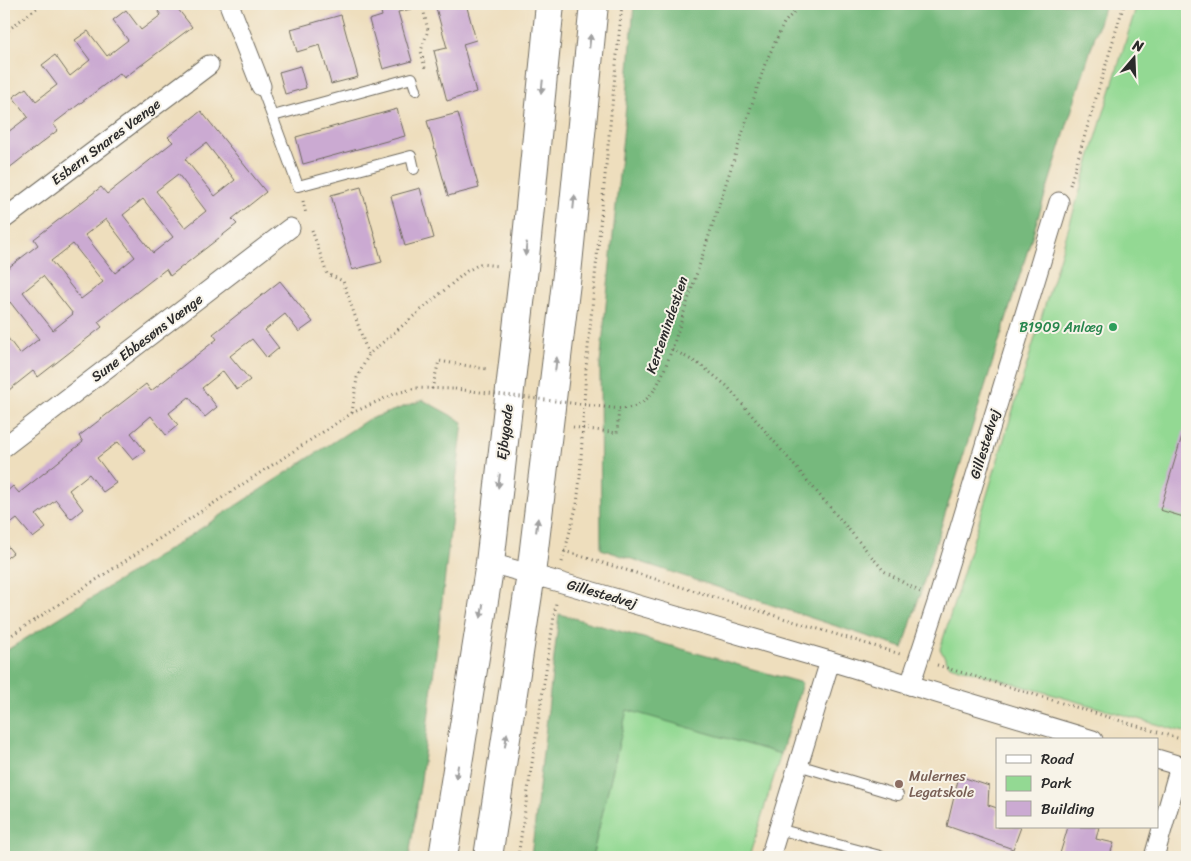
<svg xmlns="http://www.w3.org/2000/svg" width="1191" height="861" viewBox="0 0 1191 861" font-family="Sriracha,sans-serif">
	<rect width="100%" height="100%" fill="#f7f3e8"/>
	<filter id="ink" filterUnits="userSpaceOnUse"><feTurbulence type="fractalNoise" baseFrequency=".02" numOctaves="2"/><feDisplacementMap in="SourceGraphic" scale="10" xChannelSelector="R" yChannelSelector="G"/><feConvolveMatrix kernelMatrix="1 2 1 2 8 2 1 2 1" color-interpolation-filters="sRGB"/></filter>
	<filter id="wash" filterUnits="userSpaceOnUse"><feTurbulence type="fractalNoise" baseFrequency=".0096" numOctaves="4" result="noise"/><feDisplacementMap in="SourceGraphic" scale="20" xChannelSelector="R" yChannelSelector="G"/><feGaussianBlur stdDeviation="1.12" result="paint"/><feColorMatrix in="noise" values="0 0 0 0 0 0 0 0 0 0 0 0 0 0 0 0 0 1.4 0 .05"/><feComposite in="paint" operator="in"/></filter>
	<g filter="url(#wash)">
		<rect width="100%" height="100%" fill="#eedebd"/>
		<g fill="#93d993" stroke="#5f825f">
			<polygon points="1137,4 1187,4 1187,733 949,665 940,649"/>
			<polygon points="627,709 781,754 749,857 592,857"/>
		</g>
		<g fill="#76b97d" stroke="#507254">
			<polygon points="634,4 1105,4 903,648 601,549 600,365 627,96"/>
			<polygon points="423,400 463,422 421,780 409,857 4,857 4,652 168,550 367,420"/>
			<polygon points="559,614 802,683 781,754 627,710 592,857 531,857"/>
		</g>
		<g id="blocks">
			<g fill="#cbaad2" fill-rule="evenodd">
				<polygon points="153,4 174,4 192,27 124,78 120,73 53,124 58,130 4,172 4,126 8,132 28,117 13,97 26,88 36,101 57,85 42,65 55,55 70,76 90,60 75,40 88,31 107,56 128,40 113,20 126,10 141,30 161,15"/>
				<polygon points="379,4 410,4 411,9 398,12 412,61 383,69 369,20 382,16"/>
				<polygon points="435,4 466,4 476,40 463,44 476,92 447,101 434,51 447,48"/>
				<polygon points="341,15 358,77 331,84 320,45 297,52 291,29"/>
				<polygon points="300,66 306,88 285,94 279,72"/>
				<polygon points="397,109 405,136 303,164 296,137"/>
				<path d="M201,111L266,192L232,219L237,224L170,276L166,269L98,322L102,327L38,377L33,371L4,394V333L20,354L39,339L10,302L4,308V271L38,245L34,239L101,187L107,194L173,142L168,137ZM206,143L235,180L215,196L185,159ZM178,174L206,211L185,228L156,191ZM143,199L173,237L153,253L123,215ZM106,219L135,257L115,273L85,235ZM73,244L103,282L81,299L51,261ZM43,276L73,314L53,330L23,292Z"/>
				<polygon points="458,113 479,188 448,196 427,121"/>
				<polygon points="361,187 382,262 352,270 331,195"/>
				<polygon points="420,188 434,238 405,246 391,196"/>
				<polygon points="280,281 313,322 299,332 285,314 265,330 279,348 267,358 252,339 230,356 250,380 237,390 223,371 202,388 217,407 205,417 189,397 169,413 178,425 166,435 151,416 131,433 145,451 133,460 118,442 97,458 116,483 103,492 89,474 69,490 83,509 71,519 56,500 36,515 46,528 33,538 17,519 4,529 4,494 13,486 19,493 83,442 79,436 146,384 151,391 217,339 213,334"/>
				<polygon points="1185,426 1187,427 1187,518 1160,510"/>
				<polygon points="4,542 13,553 4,560"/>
				<polygon points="959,776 989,786 988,805 997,808 997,827 1021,827 1013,849 947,826"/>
				<polygon points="1068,827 1099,827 1096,839 1114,843 1109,857 1059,857"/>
			</g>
		</g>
	</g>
	<g filter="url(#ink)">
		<use href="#blocks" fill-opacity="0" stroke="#6f6a5e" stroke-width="1"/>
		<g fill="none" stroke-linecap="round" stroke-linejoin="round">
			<g stroke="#6f6a5e" stroke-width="12">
				<g id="service">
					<polyline points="261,86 298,186 411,156 414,169"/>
					<polyline points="273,116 412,78 416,90"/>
					<polyline points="798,765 898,795"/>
					<polyline points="778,829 880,856"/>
				</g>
			</g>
			<g stroke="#6f6a5e" stroke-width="21">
				<g id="minor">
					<polyline points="229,4 261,86"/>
					<polyline points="4,219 209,65"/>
					<polyline points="4,447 290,228"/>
					<polyline points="490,563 559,582 830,661 1093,740"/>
					<polyline points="910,685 937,603 1059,202"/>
					<polyline points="1157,759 1187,768"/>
					<polyline points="770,857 830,661"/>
					<polyline points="1154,857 1180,766"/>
				</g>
			</g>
			<g stroke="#6f6a5e" stroke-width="30">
				<g id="secondary">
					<polyline points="443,857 490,563 524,268 550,4"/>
					<polyline points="488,857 531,574 567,274 594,4"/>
				</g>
			</g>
			<g stroke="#6f6a5e" stroke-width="3" stroke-dasharray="1 4" stroke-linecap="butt">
				<polyline points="422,4 428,30 421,51 425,68"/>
				<polyline points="4,33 42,4"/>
				<polyline points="1070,185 1124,4"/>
				<polyline points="303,201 306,214"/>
				<polyline points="312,230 327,274 343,281 368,354"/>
				<polyline points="672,349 702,366 727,386 884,571 920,592"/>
				<polyline points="432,389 439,361 487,369"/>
				<path d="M604,407C613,408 623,410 632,407C656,401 664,370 672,349L765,64L784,23L801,4"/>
				<polyline points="352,413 357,378 369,354 467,271 480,264 499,266"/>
				<polyline points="573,427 617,433 619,408"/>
				<polyline points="564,551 900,654"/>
				<polyline points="562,562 577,504 580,477 586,368 622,4"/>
				<polyline points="4,640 352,413 394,394 416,388 455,389"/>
				<polyline points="937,665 1187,741"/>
				<polyline points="518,857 556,603"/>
			</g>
			<use href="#service" stroke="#fff" stroke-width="10"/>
			<use href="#minor" stroke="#fff" stroke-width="19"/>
			<use href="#secondary" stroke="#fff" stroke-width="28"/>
			<polyline stroke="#6f6a5e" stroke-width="3" stroke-dasharray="1 4" stroke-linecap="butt" points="455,389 604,407"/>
		</g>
		<defs><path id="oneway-solid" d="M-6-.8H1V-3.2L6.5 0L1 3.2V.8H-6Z" transform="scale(1.25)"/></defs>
		<g fill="#a0a0a0">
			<use href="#oneway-solid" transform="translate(590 41) rotate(-84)"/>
			<use href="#oneway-solid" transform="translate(542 87) rotate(96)"/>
			<use href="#oneway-solid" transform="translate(574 202) rotate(-84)"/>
			<use href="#oneway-solid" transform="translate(526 249) rotate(96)"/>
			<use href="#oneway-solid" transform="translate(556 364) rotate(-83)"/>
			<use href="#oneway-solid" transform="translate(499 481) rotate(97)"/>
			<use href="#oneway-solid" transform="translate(537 525) rotate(-83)"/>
			<use href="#oneway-solid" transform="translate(482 611) rotate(99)"/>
			<use href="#oneway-solid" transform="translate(506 740) rotate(-81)"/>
			<use href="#oneway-solid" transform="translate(457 772) rotate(99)"/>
		</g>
	</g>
	<circle fill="#2e9e5b" stroke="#f7f3e8" stroke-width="2" cx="1113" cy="327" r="5"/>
	<circle fill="#8d6e63" stroke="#f7f3e8" stroke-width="2" cx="899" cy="784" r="5"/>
	<g text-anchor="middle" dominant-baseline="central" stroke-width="4" stroke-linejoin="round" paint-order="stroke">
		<g font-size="14" fill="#2b2b2b" stroke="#f7f3e8">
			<text transform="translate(106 142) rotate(-37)">Esbern Snares Vænge</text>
			<text transform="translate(667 325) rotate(-71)">Kertemindestien</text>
			<text transform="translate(147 338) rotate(-37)">Sune Ebbesøns Vænge</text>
			<text transform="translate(505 432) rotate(-83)">Ejbygade</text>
			<text transform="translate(985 444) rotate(-73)">Gillestedvej</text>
			<text transform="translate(602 594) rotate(16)">Gillestedvej</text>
		</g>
		<g font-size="14" fill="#27864d" stroke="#f7f3e8" text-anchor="end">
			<text x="1103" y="327">B1909 Anlæg</text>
		</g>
		<g font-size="14" fill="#785e54" stroke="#f7f3e8" text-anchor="start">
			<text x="909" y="776">Mulernes<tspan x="909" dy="16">Legatskole</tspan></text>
		</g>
	</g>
	<rect width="1191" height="861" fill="none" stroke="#f7f3e8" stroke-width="20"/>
	<rect x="996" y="738" width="162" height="90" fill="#f7f3e8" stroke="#a5a39c"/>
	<rect x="1006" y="755" width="25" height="8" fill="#ffffff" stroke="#a5a39c"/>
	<text x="1041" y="764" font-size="15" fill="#2b2b2b">Road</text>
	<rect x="1006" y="776" width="25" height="15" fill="#93d993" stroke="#a5a39c"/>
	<text x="1041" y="788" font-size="15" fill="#2b2b2b">Park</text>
	<rect x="1006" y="801" width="25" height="15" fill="#cbaad2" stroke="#a5a39c"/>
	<text x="1041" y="814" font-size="15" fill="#2b2b2b">Building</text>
	<g transform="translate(1134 58) rotate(19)" stroke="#f7f3e8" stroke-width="4" paint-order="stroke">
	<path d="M0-4L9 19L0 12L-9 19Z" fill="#2b2b2b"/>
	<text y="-8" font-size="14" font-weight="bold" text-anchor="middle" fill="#2b2b2b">N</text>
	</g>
</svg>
